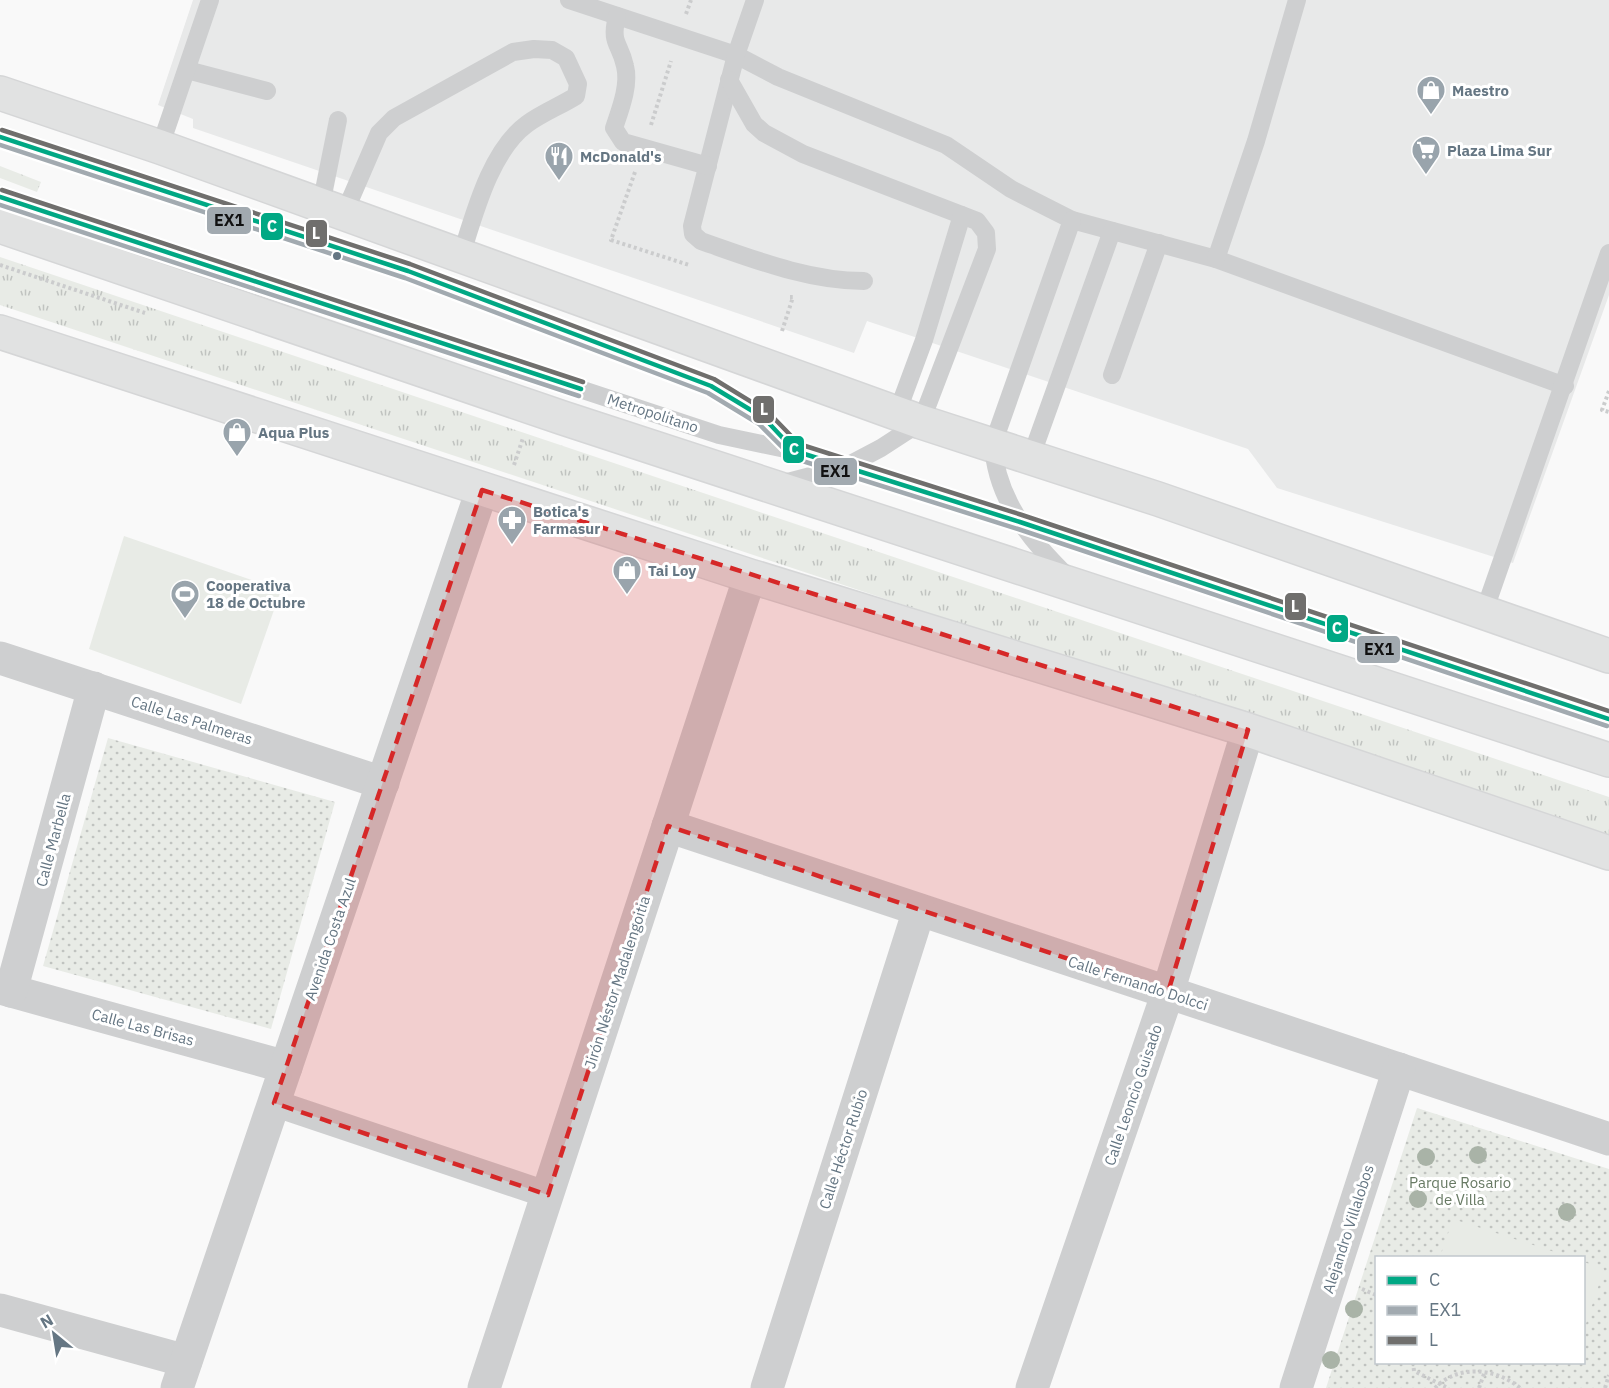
<svg xmlns="http://www.w3.org/2000/svg" width="1609" height="1388" viewBox="0 0 1609 1388" font-family="'IBM Plex Sans',sans-serif">
	<defs>
		<pattern id="grass-tufts" width="24" height="20" patternUnits="userSpaceOnUse" patternTransform="scale(1.5)"><rect width="24" height="20" fill="#e8ebe6"/><path d="M3 7l-1-3M5 7V3M7 7l1-3M15 17l-1-3M17 17v-4M19 17l1-3" fill="none" stroke="#c0c3c0"/></pattern>
		<pattern id="park-dots" width="8" height="8" patternUnits="userSpaceOnUse" patternTransform="scale(1.5)"><rect width="8" height="8" fill="#e8ebe6"/><path d="M2 2h.1M6 6h.1" fill="none" stroke="#c0c3c0" stroke-width="1.8" stroke-linecap="round"/></pattern>
	</defs>
	<rect width="100%" height="100%" fill="#f9f9f9"/>
	<polygon fill="#e8e9e9" points="193,0 1609,0 1609,295 1513,563 1277,488 1248,449 867,321 854,353 193,128 193,119 158,105"/>
	<g fill="url(#grass-tufts)">
		<polygon points="0,166 41,182 37,192 0,178"/>
		<polygon points="0,257 1609,797 1609,839 0,305"/>
	</g>
	<g fill="url(#park-dots)" fill-rule="evenodd">
		<polygon points="108,738 335,802 271,1029 43,966"/>
		<path d="M1417,1108L1609,1169V1388H1326ZM1376,1258H1584V1362H1376Z"/>
	</g>
	<g fill="#e8ebe6">
		<polygon points="124,536 281,590 241,704 89,649"/>
		<polygon points="1453,1219 1570,1257 1440,1257"/>
		<polygon points="1584,1262 1604,1269 1584,1330"/>
	</g>
	<g fill="none" stroke-linecap="round" stroke-linejoin="round">
		<g stroke="#d5d6d7" stroke-width="36">
			<polyline id="secondary" points="0,332 750,576 1248,730 1609,853"/>
		</g>
		<g stroke="#d5d6d7" stroke-width="36">
			<g id="primary">
				<polyline points="0,93 160,147 921,422 1158,499 1609,656"/>
				<polyline points="0,226 563,418 1609,760"/>
			</g>
		</g>
		<g stroke="#cbcccd" stroke-width="4" stroke-dasharray="3 3" stroke-linecap="butt">
			<polyline points="686,14 691,0"/>
			<polyline points="651,125 671,61"/>
			<polyline points="635,172 611,240 689,265"/>
			<polyline points="0,265 145,313"/>
			<polyline points="782,331 793,297 790,297"/>
			<polyline points="1609,391 1602,410 1609,412"/>
			<polyline points="514,465 523,438"/>
			<polyline points="1362,1289 1376,1295"/>
			<polyline points="1413,1362 1414,1371 1446,1387"/>
			<path d="M1435,1388C1458,1364 1496,1368 1520,1388"/>
			<polyline points="1479,1388 1485,1371"/>
			<polyline points="1605,1388 1609,1375"/>
		</g>
		<g stroke="#cecfd0" stroke-width="18">
			<polyline points="569,0 736,55 778,77 946,145 1011,189 1072,220 1216,259 1565,386"/>
			<path d="M755,0L736,55L692,226L693,234L701,241C753,259 808,281 864,281"/>
			<path d="M617,16C610,45 620,42 625,66C630,85 620,110 614,128L623,142L708,166"/>
			<polyline points="187,70 267,91"/>
			<polyline points="729,80 754,124 764,133 803,154 977,221 986,233 987,249 921,422 881,448 845,467 780,484"/>
			<polyline points="0,137 408,271 711,386 764,418 795,451"/>
			<polyline points="160,147 210,0"/>
			<polyline points="0,197 719,435 795,451 1020,522 1609,719"/>
			<polyline points="321,205 338,120"/>
			<path d="M344,214L379,133L394,118L513,52L534,49L552,50L566,58L578,84L576,96C560,106 542,113 527,124C490,151 474,215 461,256"/>
			<polyline points="1216,259 1256,141 1297,0"/>
			<polyline points="1112,375 1159,243"/>
			<polyline points="897,413 924,340 962,215"/>
			<polyline points="1031,457 1112,231"/>
			<path d="M1068,577C1030,540 996,499 993,444L1072,220"/>
			<polyline points="1484,612 1609,253"/>
		</g>
		<polyline stroke="#cecfd0" stroke-width="27" points="274,1103 548,1195"/>
		<g stroke="#cecfd0" stroke-width="33">
			<polyline points="0,658 383,783"/>
			<polyline points="668,826 1609,1139"/>
			<polyline points="0,988 286,1067"/>
			<polyline points="11,991 94,688"/>
			<polyline points="0,1310 186,1361"/>
			<polyline points="484,1388 750,576"/>
			<polyline points="767,1388 919,910"/>
			<polyline points="1032,1388 1168,992 1248,730"/>
			<polyline points="1296,1388 1399,1069"/>
		</g>
		<polyline stroke="#cecfd0" stroke-width="33" points="177,1388 482,490"/>
		<use href="#secondary" stroke="#e1e2e2" stroke-width="33"/>
		<use href="#primary" stroke="#e1e2e2" stroke-width="33"/>
		<g stroke="#fff" stroke-width="9">
			<g id="bus-1">
				<polyline points="0,137 408,271 711,386 764,418 795,451 1020,522 1609,719"/>
				<polyline points="0,197 581,389"/>
			</g>
		</g>
		<g stroke="#fff" stroke-width="9">
			<g id="bus-2">
				<polyline points="0,145 405,278 708,393 759,424 793,458 1018,529 1607,726"/>
				<polyline points="0,205 579,396"/>
			</g>
		</g>
		<g stroke="#fff" stroke-width="9">
			<g id="bus-3">
				<polyline points="2,130 410,264 714,379 768,412 799,444 1022,515 1609,711"/>
				<polyline points="2,190 583,382"/>
			</g>
		</g>
		<use href="#bus-1" stroke="#00a884" stroke-width="4.5"/>
		<use href="#bus-2" stroke="#a2aab0" stroke-width="4.5"/>
		<use href="#bus-3" stroke="#706f6d" stroke-width="4.5"/>
	</g>
	<g fill="#a9b3a7">
		<circle cx="1478" cy="1155" r="9"/>
		<circle cx="1426" cy="1157" r="9"/>
		<circle cx="1418" cy="1199" r="9"/>
		<circle cx="1567" cy="1212" r="9"/>
		<circle cx="1354" cy="1309" r="9"/>
		<circle cx="1331" cy="1360" r="9"/>
	</g>
	<path fill="#d62828" fill-opacity="0.2" stroke="#d62828" stroke-width="4.5" stroke-dasharray="12 8" stroke-linejoin="round" d="M482,490L1248,730L1168,992L668,826L548,1195L274,1103Z"/>
	<defs>
		<g id="shop-pin" transform="scale(1.5)"><path d="M0 17L-7.5 6A9.5 9.5 0 1 1 7.5 6Z" fill="#99a4ac" stroke="#fff"/><path d="M-5-2.5h2.3a2.7 3.5 0 0 1 5.4 0H5L5.5 6h-11ZM-1.5-2.5h3a1.5 2.3 0 0 0-3 0Z" fill="#fff"/></g>
		<g id="supermarket-pin" transform="scale(1.5)"><path d="M0 17L-7.5 6A9.5 9.5 0 1 1 7.5 6Z" fill="#99a4ac" stroke="#fff"/><path d="M-6-5.5h2.5l.6 2H6L4.5 2H-2.5L-4.4-4H-6ZM-1.5 3.2a1.3 1.3 0 1 0 .1 0ZM3 3.2a1.3 1.3 0 1 0 .1 0Z" fill="#fff"/></g>
		<g id="restaurant-pin" transform="scale(1.5)"><path d="M0 17L-7.5 6A9.5 9.5 0 1 1 7.5 6Z" fill="#99a4ac" stroke="#fff"/><path d="M-5-6h1v4h1v-4h1v4h1v-4h1v5L-1.5 .5V6h-2V.5L-5-1ZM5-6V6H3V1.5H1.5Q1.5-4 5-6Z" fill="#fff"/></g>
		<g id="pharmacy-pin" transform="scale(1.5)"><path d="M0 17L-7.5 6A9.5 9.5 0 1 1 7.5 6Z" fill="#99a4ac" stroke="#fff"/><path d="M-2-6h4v4h4v4h-4v4h-4v-4h-4v-4h4Z" fill="#fff"/></g>
		<g id="stadium-pin" transform="scale(1.5)"><path d="M0 17L-7.5 6A9.5 9.5 0 1 1 7.5 6Z" fill="#99a4ac" stroke="#fff"/><path d="M0-5a6.5 5 0 1 0 0 10a6.5 5 0 1 0 0-10ZM-3.5-1.8h7v3.6h-7Z" fill="#fff"/></g>
	</defs>
	<g fill-rule="evenodd">
		<use href="#shop-pin" x="1431" y="90"/>
		<use href="#supermarket-pin" x="1426" y="150"/>
		<use href="#restaurant-pin" x="559" y="156"/>
		<use href="#shop-pin" x="237" y="432"/>
		<use href="#pharmacy-pin" x="512" y="520"/>
		<use href="#shop-pin" x="627" y="570"/>
		<use href="#stadium-pin" x="185" y="594"/>
	</g>
	<circle fill="#657683" stroke="#fff" stroke-width="2" cx="337" cy="256" r="5"/>
	<g text-anchor="middle" dominant-baseline="central" stroke-width="6" stroke-linejoin="round" paint-order="stroke">
		<g font-size="15" font-weight="bold" fill="#657683" stroke="#fff" text-anchor="start">
			<text x="1452" y="90">Maestro</text>
			<text x="1447" y="150">Plaza Lima Sur</text>
			<text x="580" y="156">McDonald's</text>
			<text x="258" y="432">Aqua Plus</text>
			<text x="533" y="511">Botica's<tspan x="533" dy="17">Farmasur</tspan></text>
			<text x="648" y="570">Tai Loy</text>
			<text x="206" y="585">Cooperativa<tspan x="206" dy="17">18 de Octubre</tspan></text>
		</g>
		<g font-size="15" fill="#657683" stroke="#fff">
			<text transform="translate(653 413) rotate(18)">Metropolitano</text>
			<text transform="translate(192 720) rotate(18)">Calle Las Palmeras</text>
			<text transform="translate(53 840) rotate(-75)">Calle Marbella</text>
			<text transform="translate(330 939) rotate(-71)">Avenida Costa Azul</text>
			<text transform="translate(617 982) rotate(-72)">Jirón Néstor Madalengoitia</text>
			<text transform="translate(1138 983) rotate(18)">Calle Fernando Dolcci</text>
			<text transform="translate(143 1027) rotate(15)">Calle Las Brisas</text>
			<text transform="translate(1133 1095) rotate(-71)">Calle Leoncio Guisado</text>
			<text transform="translate(843 1149) rotate(-72)">Calle Héctor Rubio</text>
			<text transform="translate(1348 1229) rotate(-72)">Alejandro Villalobos</text>
		</g>
		<g font-size="15" fill="#687a64" stroke="#fff">
			<text x="1460" y="1182">Parque Rosario<tspan x="1460" dy="17">de Villa</tspan></text>
		</g>
	</g>
	<g stroke="#fff" stroke-width="2">
		<rect x="206" y="206" width="46" height="29" rx="6" fill="#a2aab0"/>
		<rect x="260" y="212" width="24" height="29" rx="6" fill="#00a884"/>
		<rect x="305" y="219" width="23" height="29" rx="6" fill="#706f6d"/>
		<rect x="752" y="395" width="23" height="29" rx="6" fill="#706f6d"/>
		<rect x="782" y="435" width="23" height="29" rx="6" fill="#00a884"/>
		<rect x="813" y="457" width="45" height="29" rx="6" fill="#a2aab0"/>
		<rect x="1284" y="592" width="23" height="29" rx="6" fill="#706f6d"/>
		<rect x="1326" y="614" width="23" height="29" rx="6" fill="#00a884"/>
		<rect x="1356" y="635" width="45" height="29" rx="6" fill="#a2aab0"/>
	</g>
	<g font-size="16" text-anchor="middle" font-weight="bold" fill="#fff">
		<text x="272" y="232">C</text>
		<text x="316" y="239">L</text>
		<text x="764" y="415">L</text>
		<text x="794" y="455">C</text>
		<text x="1295" y="612">L</text>
		<text x="1337" y="634">C</text>
	</g>
	<g font-size="16" text-anchor="middle" font-weight="bold" fill="#111">
		<text x="229" y="226">EX1</text>
		<text x="835" y="477">EX1</text>
		<text x="1379" y="655">EX1</text>
	</g>
	<rect x="1375" y="1256" width="210" height="108" fill="#ffffff" stroke="#c1c8cd" stroke-width="1.5"/>
	<rect x="1387" y="1276" width="30" height="9" fill="#00a884" stroke="#c1c8cd" stroke-width="1.5"/>
	<text x="1429" y="1286" font-size="18" fill="#657683">C</text>
	<rect x="1387" y="1306" width="30" height="9" fill="#a2aab0" stroke="#c1c8cd" stroke-width="1.5"/>
	<text x="1429" y="1316" font-size="18" fill="#657683">EX1</text>
	<rect x="1387" y="1336" width="30" height="9" fill="#706f6d" stroke="#c1c8cd" stroke-width="1.5"/>
	<text x="1429" y="1346" font-size="18" fill="#657683">L</text>
	<g transform="translate(54 1334) rotate(330)" stroke="#ffffff" stroke-width="4.5" paint-order="stroke">
	<path d="M0-4.5L10 22L0 15L-10 22Z" fill="#657683"/>
	<text y="-9" font-size="16" font-weight="bold" text-anchor="middle" fill="#657683">N</text>
	</g>
</svg>
